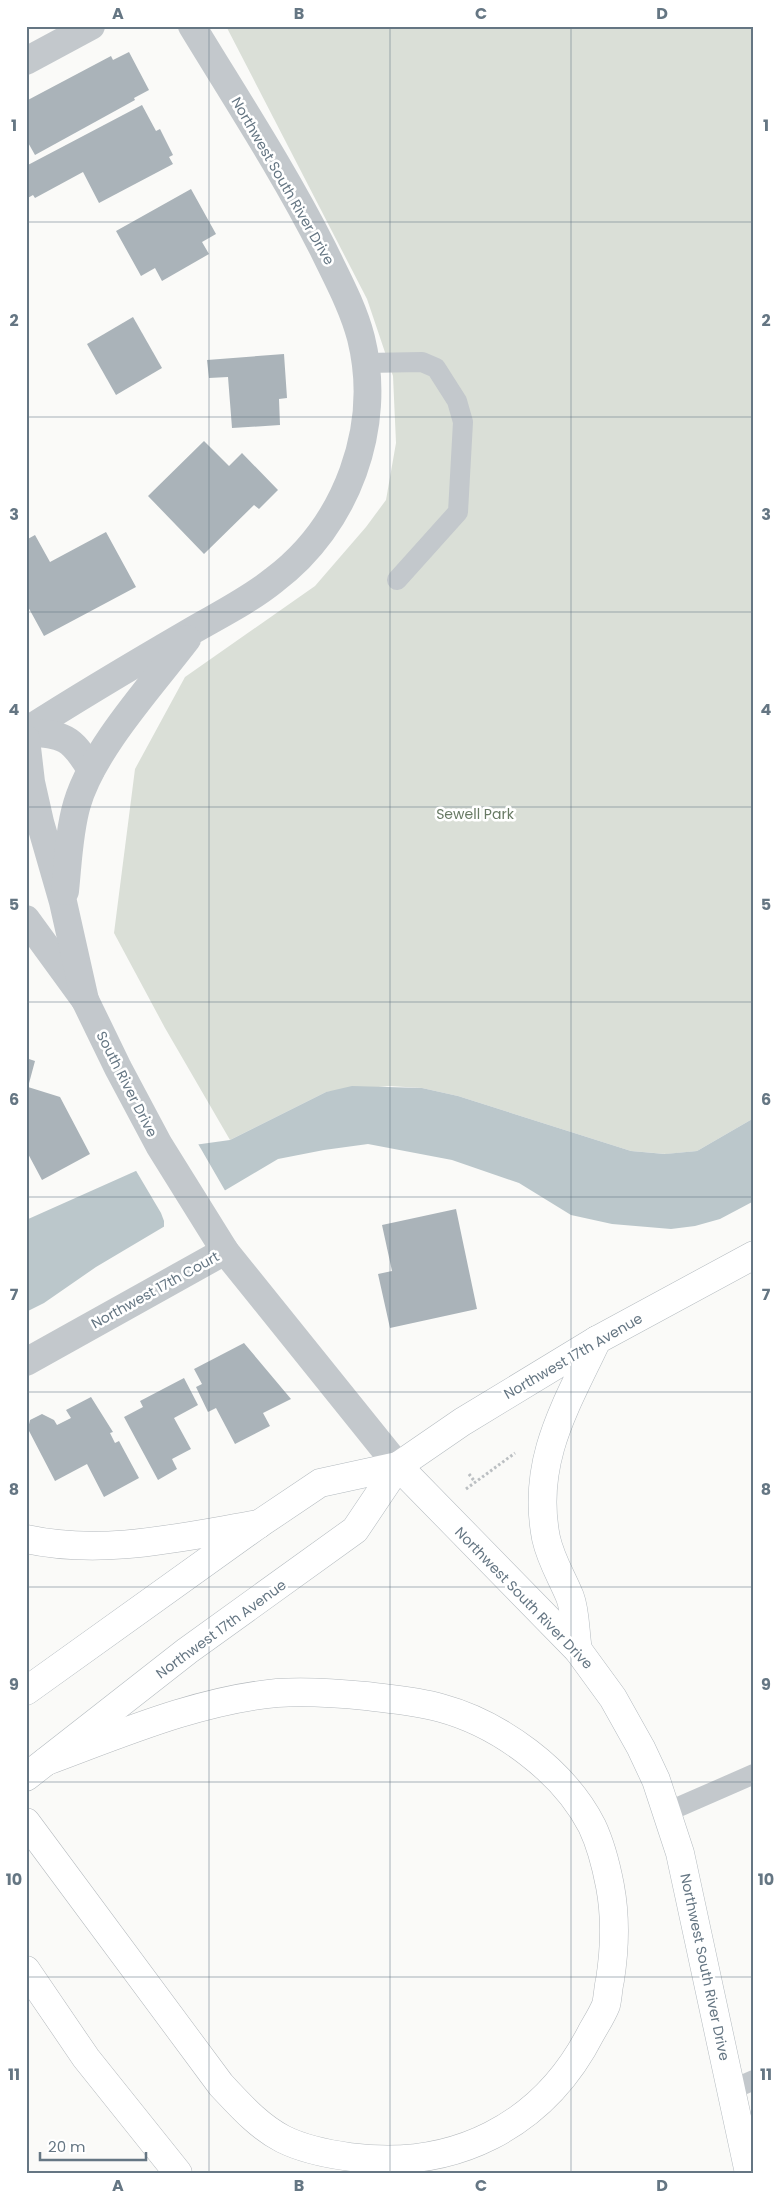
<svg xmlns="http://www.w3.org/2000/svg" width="780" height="2199" viewBox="0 0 780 2199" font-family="Poppins,sans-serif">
	<rect width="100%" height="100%" fill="#fafaf8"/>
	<polygon fill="#dadfd7" points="226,26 754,26 754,1118 697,1151 666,1154 631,1151 458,1096 422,1088 389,1086 326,1092 230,1140 165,1028 114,933 135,769 185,677 315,586 366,527 386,500 396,443 393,376 367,299"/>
	<polygon fill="#bbc7cb" points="352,1086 422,1088 458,1096 631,1151 665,1154 697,1151 754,1118 754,1201 720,1219 695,1226 671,1229 612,1224 571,1215 519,1183 452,1160 368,1144 324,1150 278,1159 96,1267 44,1303 26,1312 26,1220 194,1145 230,1140 326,1092"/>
	<polygon fill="#fafaf8" points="197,1142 227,1194 164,1230 164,1221 161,1213 135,1169"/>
	<g fill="#aab3b9">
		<polygon points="129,52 149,90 134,98 135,100 35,155 26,139 26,101 111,56 113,60"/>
		<polygon points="142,105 156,131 160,129 173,155 169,157 173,164 99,203 83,172 35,198 33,195 26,199 26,166"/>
		<polygon points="191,189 216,234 202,242 209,254 162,281 155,268 141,276 116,231"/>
		<polygon points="133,317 162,368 116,395 87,344"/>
		<polygon points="284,354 287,398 279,399 280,425 232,428 228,377 209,378 207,360"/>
		<polygon points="204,441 229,466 242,453 278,490 259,509 254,505 204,554 148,496"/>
		<polygon points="106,532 136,587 44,636 26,603 26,540 35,535 50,562"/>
		<polygon points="26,1058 35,1061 28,1087 60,1097 90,1154 42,1180 26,1150"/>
		<polygon points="456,1209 477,1309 390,1328 378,1274 392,1271 382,1225"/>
		<polygon points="244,1343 291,1399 263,1413 270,1426 235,1444 216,1408 208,1412 196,1387 202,1384 194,1369"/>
		<polygon points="184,1378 198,1405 174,1418 191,1449 172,1459 177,1469 158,1480 124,1417 143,1407 140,1401"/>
		<polygon points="91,1397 113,1432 110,1433 115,1443 119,1441 139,1478 104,1497 87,1464 55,1481 28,1429 30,1420 42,1414 54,1420 57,1425 71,1418 66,1410"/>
	</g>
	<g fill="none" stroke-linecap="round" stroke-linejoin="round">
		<g stroke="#b3babf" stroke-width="29">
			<g id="secondary">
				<polyline points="398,1466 578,1650 613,1698 641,1748 656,1780 680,1853 749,2173"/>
				<path d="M578,1650C575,1634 576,1613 570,1597C562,1577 551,1561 546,1538C531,1461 566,1406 597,1340"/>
				<polyline points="26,1691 259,1524 320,1483 398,1466"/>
				<polyline points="26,1777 187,1651 355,1530 398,1466 462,1422 597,1340 754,1255"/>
			</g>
		</g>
		<g stroke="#b4b9bd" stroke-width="29">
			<g id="motorway">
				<path d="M26,1539C104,1556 181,1537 259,1524"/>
				<path d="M26,1822L221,2085C240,2105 258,2126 283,2139C303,2149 328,2154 350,2157C453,2171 543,2127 591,2033C596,2024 602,2015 606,2005C608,1997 608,1988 610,1980C615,1948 616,1918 610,1886C606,1865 601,1845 592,1826C564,1771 500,1724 441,1708C417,1701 390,1699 366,1696C336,1693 307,1691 277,1693C199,1700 120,1734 47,1761"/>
				<polyline points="26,1970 86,2058 178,2173"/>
			</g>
		</g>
		<g stroke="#bbbfc2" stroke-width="3" stroke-dasharray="2.5 2.5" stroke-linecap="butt">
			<polyline points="469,1474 475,1482"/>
			<polyline points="466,1489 515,1453"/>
		</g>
		<g stroke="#c3c8cc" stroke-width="20">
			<polyline points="366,363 422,362 436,368 457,401 463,422 458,512 397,580"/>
			<polyline points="667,1812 754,1774"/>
			<polyline points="731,2090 754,2080"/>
		</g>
		<g stroke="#c3c8cc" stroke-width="28">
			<polyline points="26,61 91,26"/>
			<polyline points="26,919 85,1000"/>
			<polyline points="26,1362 225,1251"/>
		</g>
		<g stroke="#c3c8cc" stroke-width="28">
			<path d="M26,731C79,697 133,665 188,633C217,616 248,601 274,580C347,525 383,427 361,338C353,307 337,278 323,249C284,172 237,100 192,26"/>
			<path d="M26,732C64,735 71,736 91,770"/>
			<polyline points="26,739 31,782 40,822 63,902 85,1000 118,1068 159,1145 225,1251 398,1466"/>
			<path d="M65,891C68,862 69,831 77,804C93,749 152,685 187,639"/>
		</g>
		<use href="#secondary" stroke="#fff" stroke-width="28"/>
		<use href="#motorway" stroke="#fff" stroke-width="28"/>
	</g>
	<path fill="none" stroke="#657683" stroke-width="1" stroke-opacity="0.55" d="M209,26V2173M390,26V2173M571,26V2173M26,222H754M26,417H754M26,612H754M26,807H754M26,1002H754M26,1197H754M26,1392H754M26,1587H754M26,1782H754M26,1977H754"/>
	<g text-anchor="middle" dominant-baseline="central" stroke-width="5" stroke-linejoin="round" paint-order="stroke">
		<g font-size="14" fill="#657683" stroke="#fff">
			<text transform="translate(283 181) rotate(60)">Northwest South River Drive</text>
			<text transform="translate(127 1084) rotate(63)">South River Drive</text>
			<text transform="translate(155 1290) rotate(-29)">Northwest 17th Court</text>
			<text transform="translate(573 1356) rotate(-30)">Northwest 17th Avenue</text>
			<text transform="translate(524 1598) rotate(46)">Northwest South River Drive</text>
			<text transform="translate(221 1629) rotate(-36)">Northwest 17th Avenue</text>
			<text transform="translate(705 1967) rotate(78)">Northwest South River Drive</text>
		</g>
		<g font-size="14" fill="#687a64" stroke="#fff">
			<text x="475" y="814">Sewell Park</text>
		</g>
	</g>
	<rect width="780" height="2199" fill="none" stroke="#ffffff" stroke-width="55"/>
	<path d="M40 2152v8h106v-8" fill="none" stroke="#657683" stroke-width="2.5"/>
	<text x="48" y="2152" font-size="15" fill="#657683" stroke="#ffffff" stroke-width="4" paint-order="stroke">20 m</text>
	<rect x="28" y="28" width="724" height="2144" fill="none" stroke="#657683" stroke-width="2"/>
	<g font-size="16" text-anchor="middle" font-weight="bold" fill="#657683">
		<text x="118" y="19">A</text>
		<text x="299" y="19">B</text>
		<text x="481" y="19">C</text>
		<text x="662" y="19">D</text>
		<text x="14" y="131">1</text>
		<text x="766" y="131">1</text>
		<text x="14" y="326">2</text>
		<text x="766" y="326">2</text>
		<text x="14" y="520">3</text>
		<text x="766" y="520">3</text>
		<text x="14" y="715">4</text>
		<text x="766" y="715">4</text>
		<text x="14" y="910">5</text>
		<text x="766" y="910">5</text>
		<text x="14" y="1105">6</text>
		<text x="766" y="1105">6</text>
		<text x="14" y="1300">7</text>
		<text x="766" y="1300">7</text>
		<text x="14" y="1495">8</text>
		<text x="766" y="1495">8</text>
		<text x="14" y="1690">9</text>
		<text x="766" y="1690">9</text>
		<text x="14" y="1885">10</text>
		<text x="766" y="1885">10</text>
		<text x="14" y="2080">11</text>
		<text x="766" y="2080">11</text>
		<text x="118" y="2191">A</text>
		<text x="299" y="2191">B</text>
		<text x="481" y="2191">C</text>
		<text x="662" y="2191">D</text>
	</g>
</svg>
